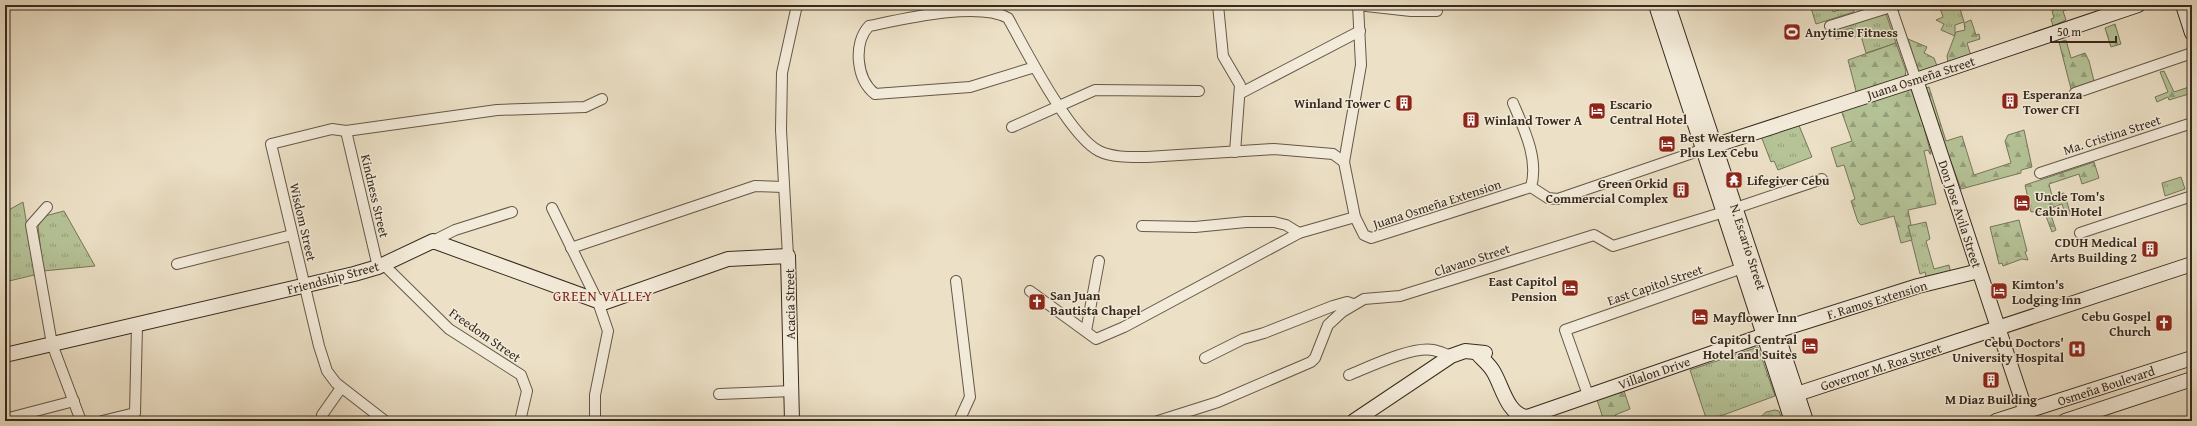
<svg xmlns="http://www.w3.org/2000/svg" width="2197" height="426" viewBox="0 0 2197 426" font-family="'Gentium Book Plus',serif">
	<defs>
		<pattern id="grass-tufts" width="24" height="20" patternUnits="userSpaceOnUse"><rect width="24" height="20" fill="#b5c397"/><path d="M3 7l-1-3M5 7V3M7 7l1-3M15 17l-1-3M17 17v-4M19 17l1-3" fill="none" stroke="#949f7b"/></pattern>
		<pattern id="forest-firs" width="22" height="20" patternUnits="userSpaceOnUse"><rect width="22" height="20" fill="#b5c397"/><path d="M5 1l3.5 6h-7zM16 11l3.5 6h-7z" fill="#949f7b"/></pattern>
	</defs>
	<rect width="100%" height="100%" fill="#ece0c6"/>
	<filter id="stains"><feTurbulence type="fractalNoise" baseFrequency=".005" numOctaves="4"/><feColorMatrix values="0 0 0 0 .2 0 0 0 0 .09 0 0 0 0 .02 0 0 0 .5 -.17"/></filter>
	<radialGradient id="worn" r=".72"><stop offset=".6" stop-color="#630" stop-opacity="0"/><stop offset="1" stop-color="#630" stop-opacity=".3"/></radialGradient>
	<g fill="url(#grass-tufts)" stroke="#76765a">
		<polygon points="1810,5 1831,5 1833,12 1844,8 1843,5 1852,5 1854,12 1816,24"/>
		<polygon points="1939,5 1959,5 1964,22 1955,25 1955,36 1941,30 1944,24 1936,20 1943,17"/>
		<polygon points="2053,5 2075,5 2076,6 2063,11 2066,20 2053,26 2051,19 2054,18 2052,11 2054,10"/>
		<polygon points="1885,11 1896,43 1866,53 1861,36 1854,37 1852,28 1844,30 1845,37 1836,39 1832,28"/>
		<polygon points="1798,123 1812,157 1778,170 1774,161 1771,162 1761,136"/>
		<polygon points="2181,177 2185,189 2165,196 2162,183"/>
		<polygon points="23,202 35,273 34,275 5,282 5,212"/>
		<polygon points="64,211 95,266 43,271 38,226 45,216"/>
		<polygon points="1926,222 1930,239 1926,241 1934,269 1949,265 1951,274 1927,281 1925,272 1920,274 1908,226"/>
		<polygon points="1758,347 1775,396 1707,421 1690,370"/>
		<polygon points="1775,410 1779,411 1783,421 1756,421 1766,412"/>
	</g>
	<g fill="url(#forest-firs)" stroke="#76765a">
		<polygon points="1971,20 1976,35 1979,34 1980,39 1967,43 1971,56 1948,63 1947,56 1956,32 1965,30 1964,23"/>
		<polygon points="2115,24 2121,44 2111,47 2105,28"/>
		<polygon points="1908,39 1927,47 1924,53 1934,58 1937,66 1918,72"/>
		<polygon points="2066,40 2071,58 2085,53 2089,61 2094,81 2071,89 2059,42"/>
		<polygon points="1896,43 1906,71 1905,76 1901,79 1857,95 1848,60"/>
		<polygon points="2164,71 2174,92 2192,86 2192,93 2169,100 2168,97 2157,102 2155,97 2168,92 2160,72"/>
		<polygon points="1929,87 1946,141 1962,136 1974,175 2011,163 2005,141 2008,135 2024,130 2032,167 2021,170 2021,173 1961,189 1924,89"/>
		<polygon points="1911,89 1915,93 1931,154 1930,154 1928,150 1924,151 1936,204 1908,210 1911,225 1908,226 1912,240 1901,243 1894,216 1861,225 1858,222 1851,201 1855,199 1844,165 1837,167 1831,148 1852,141 1841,110"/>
		<polygon points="2094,162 2099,178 2082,184 2079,174 2049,184 2052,196 2064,193 2071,215 2066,216 2062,204 2049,209 2056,230 2052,232 2044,211 2031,212 2025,185"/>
		<polygon points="2019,220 2027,251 2025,252 2028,260 2022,259 2003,266 2002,263 1999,264 1990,227"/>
		<polygon points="1624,391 1630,409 1615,415 1617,421 1604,421 1597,400"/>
	</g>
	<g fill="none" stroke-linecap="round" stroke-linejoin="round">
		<g stroke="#645847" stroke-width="12">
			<g id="street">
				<polyline points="1218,5 1223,56 1240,85 1235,152"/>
				<polyline points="1357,5 1411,11 1437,11"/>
				<polyline points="1358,5 1361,65 1344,162 1355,217 1364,235 1371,238 1531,187"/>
				<polyline points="1891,7 1916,80"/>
				<polyline points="1830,26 1897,5"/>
				<path d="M1035,67L970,87L875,94C856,79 853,43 869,26C903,19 978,1 1008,18C1025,49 1070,137 1099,151C1113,158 1132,157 1147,157L1274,149L1333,154L1344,162"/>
				<polyline points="1241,93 1360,31"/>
				<polyline points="2075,93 2192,53"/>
				<path d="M1513,103C1524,129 1539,159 1531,187"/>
				<polyline points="1012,127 1095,90 1199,91"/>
				<polyline points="346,131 378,267"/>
				<polyline points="2040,173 2192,123"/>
				<polyline points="1531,187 1548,198 1558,199 1704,149"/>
				<polyline points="47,207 31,225 52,344 81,421"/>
				<polyline points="552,208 598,302 608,331 595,395 595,421"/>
				<polyline points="1142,226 1195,227 1246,222 1274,222 1286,225 1299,233"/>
				<polyline points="2080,233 2192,196"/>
				<polyline points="433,241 455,230 512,212"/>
				<polyline points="571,248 755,186 784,187"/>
				<polyline points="788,256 781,130 782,73 797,5"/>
				<polyline points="177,264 292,235"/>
				<polyline points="384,265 449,329 521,375 527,391 520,421"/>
				<polyline points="956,281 970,397 959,421"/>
				<polyline points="1030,291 1096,339 1124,327 1299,233 1355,217"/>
				<polyline points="1086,331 1099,261"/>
				<polyline points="1205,358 1243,339 1264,333 1333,306 1347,302 1353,304"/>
				<path d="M1349,375C1369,367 1412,346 1433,350C1439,351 1445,354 1451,356"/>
				<polyline points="719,394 792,391"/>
				<polyline points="1588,395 1565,330 1748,266"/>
				<polyline points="322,415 341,388"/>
				<polyline points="5,419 74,401"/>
				<polyline points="102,421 135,413 137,325"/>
				<polyline points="385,421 336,383 327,371 319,346 271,144 332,129 346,131 497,110 585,107 602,99"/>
				<polyline points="1158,421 1218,402 1311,362 1315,358 1328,325 1342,312 1364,299 1400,296 1594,235 1613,246 1724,212 1822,179"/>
			</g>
		</g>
		<g stroke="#372a1d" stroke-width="16">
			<g id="secondary">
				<polyline points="1656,5 1792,421"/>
				<polyline points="1668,5 1806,421"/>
				<polyline points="2183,5 2192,33"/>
				<polyline points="1916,80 2029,421"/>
				<polyline points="1704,149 1916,80 2138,5"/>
				<path d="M1477,353C1482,359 1489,364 1493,371C1502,385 1507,415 1527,417L1776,331L1918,286L1979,271"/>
				<polyline points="5,355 354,274 378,267 433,241 603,303 728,259 788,256 792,421"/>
				<polyline points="1797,394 2192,264"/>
				<polyline points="1354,421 1451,356 1465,351 1485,353"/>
				<polyline points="1996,421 2192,358"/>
				<polyline points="2065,421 2192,379"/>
			</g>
		</g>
		<use href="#street" stroke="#f3ebda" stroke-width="10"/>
		<use href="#secondary" stroke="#f3ebda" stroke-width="14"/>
	</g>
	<defs>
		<g id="stadium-square" transform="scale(0.9)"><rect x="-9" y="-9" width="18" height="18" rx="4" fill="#8f2418" stroke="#f3ebda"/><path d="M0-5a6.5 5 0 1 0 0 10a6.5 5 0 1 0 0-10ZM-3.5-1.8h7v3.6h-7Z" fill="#fff"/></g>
		<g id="building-square" transform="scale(0.9)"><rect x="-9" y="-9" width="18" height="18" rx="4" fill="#8f2418" stroke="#f3ebda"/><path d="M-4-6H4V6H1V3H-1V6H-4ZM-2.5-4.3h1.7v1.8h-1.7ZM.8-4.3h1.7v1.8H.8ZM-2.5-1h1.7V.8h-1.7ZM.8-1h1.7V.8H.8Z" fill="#fff"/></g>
		<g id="hotel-square" transform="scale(0.9)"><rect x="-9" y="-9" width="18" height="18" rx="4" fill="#8f2418" stroke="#f3ebda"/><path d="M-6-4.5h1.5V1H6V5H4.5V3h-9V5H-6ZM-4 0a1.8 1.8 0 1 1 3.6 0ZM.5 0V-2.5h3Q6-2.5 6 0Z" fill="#fff"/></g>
		<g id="temple-square" transform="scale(0.9)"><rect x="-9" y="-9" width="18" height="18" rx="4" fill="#8f2418" stroke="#f3ebda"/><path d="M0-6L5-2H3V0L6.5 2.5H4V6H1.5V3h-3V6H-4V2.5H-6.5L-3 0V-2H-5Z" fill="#fff"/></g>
		<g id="church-square" transform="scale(0.9)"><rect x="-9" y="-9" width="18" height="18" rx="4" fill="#8f2418" stroke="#f3ebda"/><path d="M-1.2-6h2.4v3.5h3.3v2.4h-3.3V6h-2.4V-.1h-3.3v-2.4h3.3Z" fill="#fff"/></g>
		<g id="hospital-square" transform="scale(0.9)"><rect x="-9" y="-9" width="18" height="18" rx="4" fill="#8f2418" stroke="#f3ebda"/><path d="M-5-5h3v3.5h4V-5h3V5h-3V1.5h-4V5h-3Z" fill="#fff"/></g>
	</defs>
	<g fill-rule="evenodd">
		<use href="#stadium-square" x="1792" y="32"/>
		<use href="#building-square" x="2010" y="101"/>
		<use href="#building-square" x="1404" y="103"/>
		<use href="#hotel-square" x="1597" y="111"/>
		<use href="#building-square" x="1471" y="120"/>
		<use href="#hotel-square" x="1667" y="144"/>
		<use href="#temple-square" x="1734" y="180"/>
		<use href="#building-square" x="1681" y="190"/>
		<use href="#hotel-square" x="2022" y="203"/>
		<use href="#building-square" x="2150" y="249"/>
		<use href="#hotel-square" x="1570" y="288"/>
		<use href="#hotel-square" x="1999" y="291"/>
		<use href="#church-square" x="1037" y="302"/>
		<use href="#hotel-square" x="1700" y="317"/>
		<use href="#church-square" x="2164" y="323"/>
		<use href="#hotel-square" x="1810" y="346"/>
		<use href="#hospital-square" x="2077" y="349"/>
		<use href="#building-square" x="1991" y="380"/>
	</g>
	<g text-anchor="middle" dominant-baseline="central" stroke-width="3" stroke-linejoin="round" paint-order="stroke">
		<g font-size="13" font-weight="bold" fill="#372a1d" stroke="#f3ebda" text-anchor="start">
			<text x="1805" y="32">Anytime Fitness</text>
			<text x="2023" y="94">Esperanza<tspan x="2023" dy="15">Tower CFI</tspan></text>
			<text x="1391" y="103" text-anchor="end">Winland Tower C</text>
			<text x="1610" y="104">Escario<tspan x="1610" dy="15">Central Hotel</tspan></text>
			<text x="1484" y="120">Winland Tower A</text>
			<text x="1680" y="137">Best Western<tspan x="1680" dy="15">Plus Lex Cebu</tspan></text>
			<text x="1747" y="180">Lifegiver Cebu</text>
			<text x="1668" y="183" text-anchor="end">Green Orkid<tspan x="1668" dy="15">Commercial Complex</tspan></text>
			<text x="2035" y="196">Uncle Tom's<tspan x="2035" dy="15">Cabin Hotel</tspan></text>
			<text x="2137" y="242" text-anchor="end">CDUH Medical<tspan x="2137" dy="15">Arts Building 2</tspan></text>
			<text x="1557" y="281" text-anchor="end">East Capitol<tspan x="1557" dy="15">Pension</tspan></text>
			<text x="2012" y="284">Kimton's<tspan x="2012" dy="15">Lodging Inn</tspan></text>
			<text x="1050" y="295">San Juan<tspan x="1050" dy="15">Bautista Chapel</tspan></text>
			<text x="2151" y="316" text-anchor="end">Cebu Gospel<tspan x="2151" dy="15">Church</tspan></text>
			<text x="1713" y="317">Mayflower Inn</text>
			<text x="1797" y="339" text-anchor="end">Capitol Central<tspan x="1797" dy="15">Hotel and Suites</tspan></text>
			<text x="2064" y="342" text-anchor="end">Cebu Doctors'<tspan x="2064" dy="15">University Hospital</tspan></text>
			<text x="1991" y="399" text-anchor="middle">M Diaz Building</text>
		</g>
		<g font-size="13" fill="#372a1d" stroke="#f3ebda">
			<text transform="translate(1921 78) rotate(-18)">Juana Osmeña Street</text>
			<text transform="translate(2112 135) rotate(-18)">Ma. Cristina Street</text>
			<text transform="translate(375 196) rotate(77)">Kindness Street</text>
			<text transform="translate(1437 204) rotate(-18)">Juana Osmeña Extension</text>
			<text transform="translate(1960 214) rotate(72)">Don Jose Avila Street</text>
			<text transform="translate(303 222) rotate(77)">Wisdom Street</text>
			<text transform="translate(1748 247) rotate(72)">N. Escario Street</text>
			<text transform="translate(1472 260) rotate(-18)">Clavano Street</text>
			<text transform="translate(333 278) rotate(-15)">Friendship Street</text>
			<text transform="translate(1655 285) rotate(-19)">East Capitol Street</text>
			<text transform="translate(1877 300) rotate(-17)">F. Ramos Extension</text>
			<text transform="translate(790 304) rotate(-91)">Acacia Street</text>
			<text transform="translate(485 335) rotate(35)">Freedom Street</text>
			<text transform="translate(1881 367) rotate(-18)">Governor M. Roa Street</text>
			<text transform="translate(1654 373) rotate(-19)">Villalon Drive</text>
			<text transform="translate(2106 386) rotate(-18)">Osmeña Boulevard</text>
		</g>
		<g font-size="14" letter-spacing="1" fill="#7a1f14" stroke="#f3ebda">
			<text x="603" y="296">GREEN VALLEY</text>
		</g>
	</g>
	<rect width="2197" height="426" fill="none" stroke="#ece0c6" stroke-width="20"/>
	<rect x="6" y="6" width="2185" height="414" fill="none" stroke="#372a1d" stroke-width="2"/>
	<rect x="10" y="10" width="2177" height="406" fill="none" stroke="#372a1d"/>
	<path d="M2051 36v6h65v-6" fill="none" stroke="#372a1d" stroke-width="2"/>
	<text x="2057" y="36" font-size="12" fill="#372a1d" stroke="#f3ebda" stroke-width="3" paint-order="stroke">50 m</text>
	<rect width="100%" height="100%" filter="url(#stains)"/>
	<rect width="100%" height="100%" fill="url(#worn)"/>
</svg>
